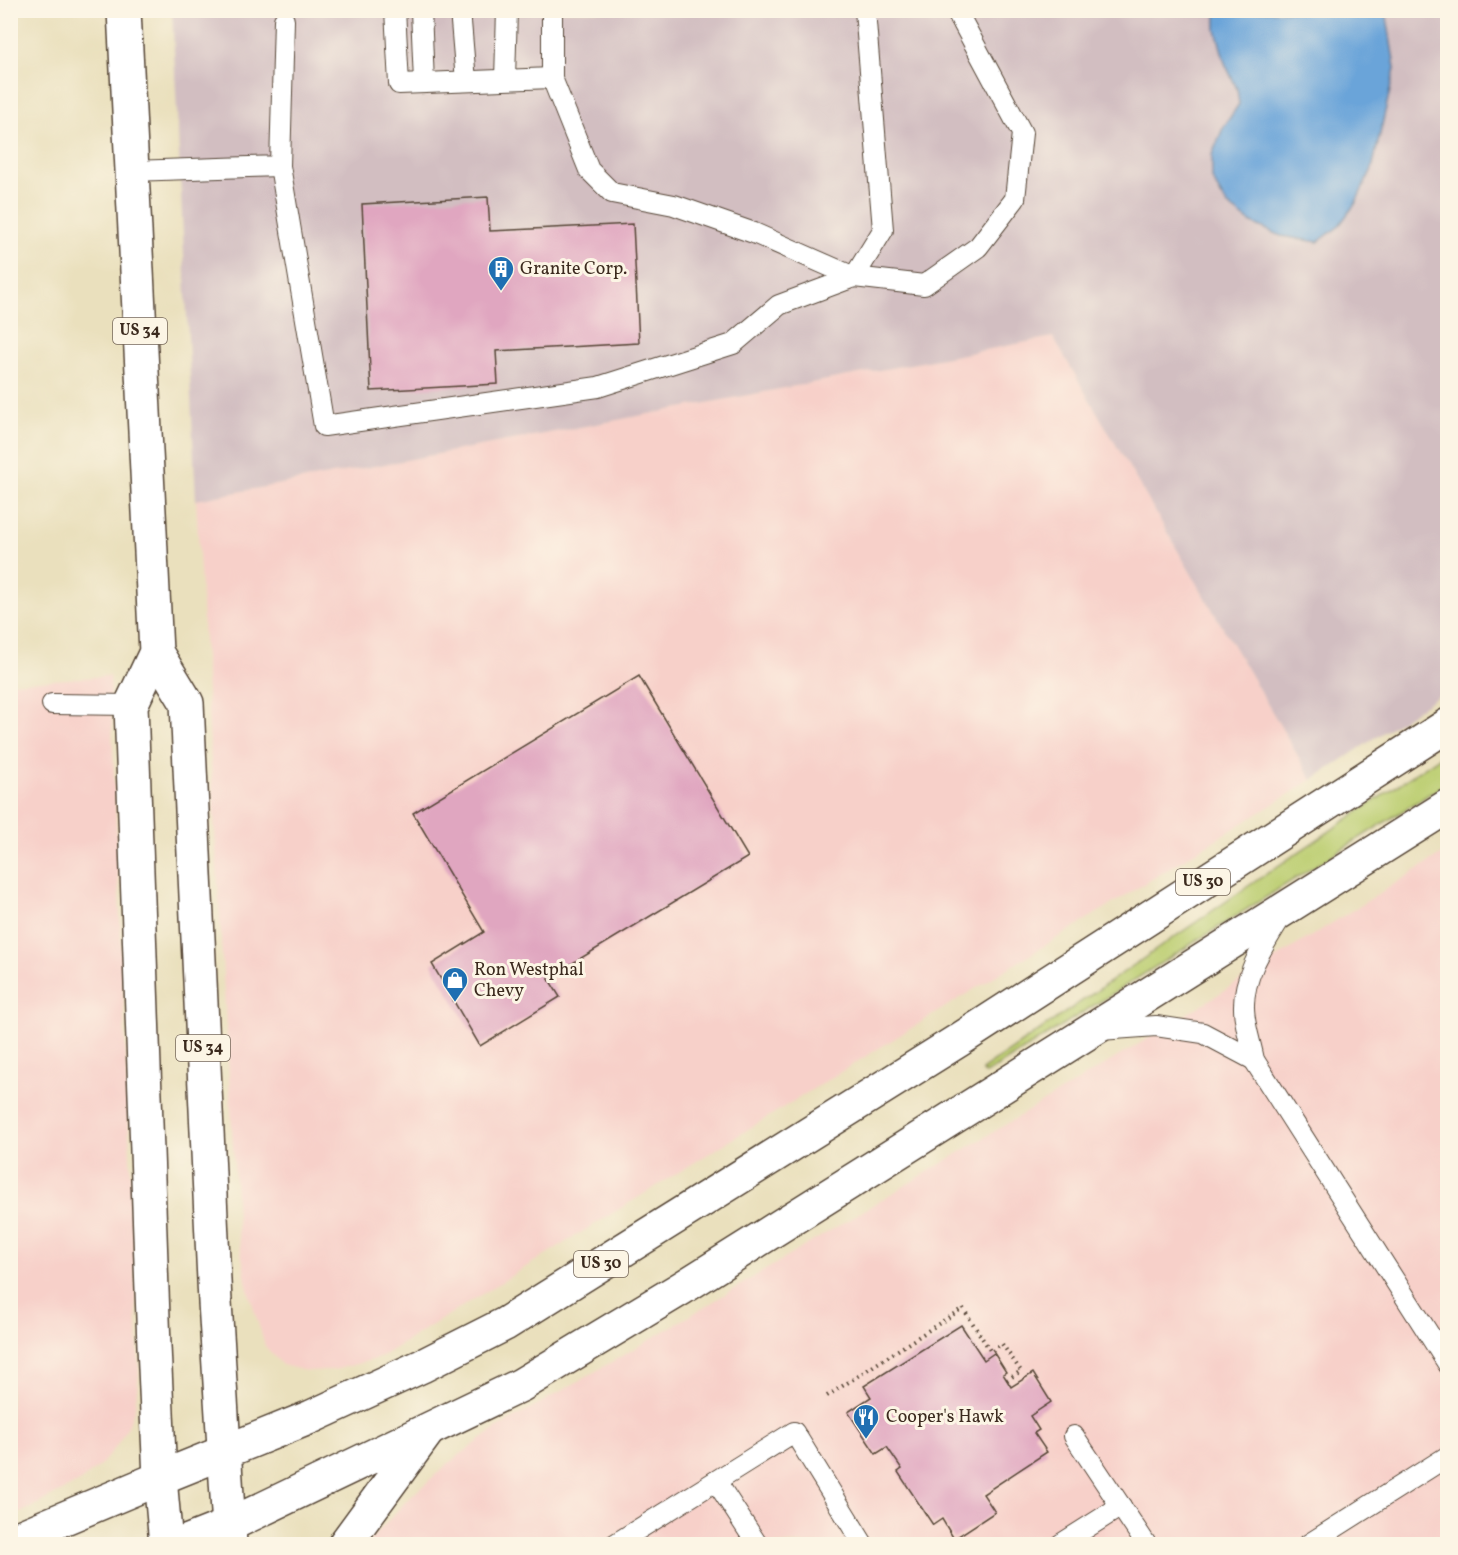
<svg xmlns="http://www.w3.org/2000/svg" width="1458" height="1555" viewBox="0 0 1458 1555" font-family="Vollkorn,serif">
	<rect width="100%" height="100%" fill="#fcf5e5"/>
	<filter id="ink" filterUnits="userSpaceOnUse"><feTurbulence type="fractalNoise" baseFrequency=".0167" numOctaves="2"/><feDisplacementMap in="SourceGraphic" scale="12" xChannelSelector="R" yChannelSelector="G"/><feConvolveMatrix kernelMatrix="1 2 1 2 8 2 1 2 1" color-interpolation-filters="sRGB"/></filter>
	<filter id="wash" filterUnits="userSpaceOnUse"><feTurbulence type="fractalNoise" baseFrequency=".008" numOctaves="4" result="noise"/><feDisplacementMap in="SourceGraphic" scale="24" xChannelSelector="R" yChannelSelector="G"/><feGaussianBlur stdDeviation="1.35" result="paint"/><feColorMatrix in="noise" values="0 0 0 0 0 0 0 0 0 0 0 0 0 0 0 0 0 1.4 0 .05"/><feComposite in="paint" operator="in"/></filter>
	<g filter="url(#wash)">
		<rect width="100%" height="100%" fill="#eae0bd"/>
		<g fill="#f7d0c9">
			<polygon points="1053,337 1312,780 379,1358 334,1370 306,1371 282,1365 265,1346 247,1286 238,1234 196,500"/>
			<polygon points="110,676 139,1374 135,1407 129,1424 117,1445 100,1466 79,1482 11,1518 11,683"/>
			<polygon points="1447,851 1447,1544 367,1544 408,1499 450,1462 497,1428 648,1341 1139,1044"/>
		</g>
		<polygon fill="#d2bec1" points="172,11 1447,11 1447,690 1312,780 1053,337 196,500"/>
		<polygon fill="#bcce71" stroke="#7c7c48" stroke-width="1.5" points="1447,752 1447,783 985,1074 982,1070 1247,887"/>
		<polygon fill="#6aa4d9" stroke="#52677c" stroke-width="1.5" points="1216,11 1386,11 1395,68 1372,169 1355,204 1338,227 1318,242 1281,236 1250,222 1227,205 1212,179 1212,155 1223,128 1239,104 1237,89 1225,63 1216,30"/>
		<g id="blocks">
			<g fill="#e0a6c0">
				<polygon points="488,197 490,231 633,224 639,343 496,351 498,384 371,391 362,204"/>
				<polygon points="639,676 748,857 548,978 560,997 480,1046 432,964 484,932 413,813"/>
				<polygon points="961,1325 984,1360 994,1353 1006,1372 1003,1374 1011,1387 1033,1373 1051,1402 1030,1416 1039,1430 1034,1433 1047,1452 983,1494 995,1512 954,1539 942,1519 933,1525 898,1472 902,1469 887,1447 876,1454 848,1412 871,1397 864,1386"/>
			</g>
		</g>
	</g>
	<g filter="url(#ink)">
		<use href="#blocks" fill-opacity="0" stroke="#554536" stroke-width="1.5"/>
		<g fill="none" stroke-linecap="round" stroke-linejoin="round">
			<g stroke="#554536" stroke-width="22">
				<g id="service">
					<polyline points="395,10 399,84 552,78"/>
					<polyline points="421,10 424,83"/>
					<polyline points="460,10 466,81"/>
					<polyline points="552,10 552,78 589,170 612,193 674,205 754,233 854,277 924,285 978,247 1015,199 1022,133 956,10"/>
					<polyline points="505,79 507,10"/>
					<polyline points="280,166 324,426 598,387 733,344 779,305 854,277 883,230 865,10"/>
					<polyline points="132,171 280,166 284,20"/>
					<polyline points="52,704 131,705"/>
					<path d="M1281,917C1264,945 1243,975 1244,1008C1244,1025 1251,1043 1254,1060L1448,1364"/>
					<polyline points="1100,1030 1156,1026 1203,1033 1254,1060"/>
					<polyline points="1074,1436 1146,1544"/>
					<polyline points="716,1481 757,1544"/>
					<polyline points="615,1544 794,1432 863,1544"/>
					<polyline points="1061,1544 1121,1506"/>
					<polyline points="1309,1544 1448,1456"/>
				</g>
			</g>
			<g stroke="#554536" stroke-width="36">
				<polyline id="minor" points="10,1541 160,1478"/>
			</g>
			<g stroke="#554536" stroke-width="36">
				<g id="primary">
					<polyline points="124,10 156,652 131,705 154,1346 160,1478 166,1544"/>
					<polyline points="156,652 187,703 215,1302 230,1544"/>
					<polyline points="160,1478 311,1417 422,1366 505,1324 959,1040 1448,725"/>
					<polyline points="181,1544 229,1525 521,1385 682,1288 1448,806"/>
					<polyline points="345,1544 427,1432"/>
				</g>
			</g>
			<polyline stroke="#554536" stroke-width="4" stroke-dasharray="1.5 4.5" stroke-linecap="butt" points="827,1396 963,1308 991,1352 1002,1344 1021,1371 1007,1380"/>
			<use href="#service" stroke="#fff" stroke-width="20"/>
			<use href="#minor" stroke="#fff" stroke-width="33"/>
			<use href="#primary" stroke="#fff" stroke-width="33"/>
		</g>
	</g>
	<defs>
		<g id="building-pin" transform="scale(1.35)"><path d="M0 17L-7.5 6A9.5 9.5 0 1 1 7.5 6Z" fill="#1f6fb2" stroke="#fcf5e5"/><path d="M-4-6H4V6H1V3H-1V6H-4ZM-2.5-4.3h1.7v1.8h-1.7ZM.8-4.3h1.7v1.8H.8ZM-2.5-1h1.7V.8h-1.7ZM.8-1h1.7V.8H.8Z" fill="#fff"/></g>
		<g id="shop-pin" transform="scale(1.35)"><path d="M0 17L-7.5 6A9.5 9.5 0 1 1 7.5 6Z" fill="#1f6fb2" stroke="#fcf5e5"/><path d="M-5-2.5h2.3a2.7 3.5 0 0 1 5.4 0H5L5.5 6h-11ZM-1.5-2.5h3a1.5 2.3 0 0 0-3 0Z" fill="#fff"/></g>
		<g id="restaurant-pin" transform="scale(1.35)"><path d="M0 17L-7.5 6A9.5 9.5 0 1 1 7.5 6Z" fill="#1f6fb2" stroke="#fcf5e5"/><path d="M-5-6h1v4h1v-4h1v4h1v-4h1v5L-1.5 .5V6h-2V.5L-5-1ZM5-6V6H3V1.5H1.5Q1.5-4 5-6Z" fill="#fff"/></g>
	</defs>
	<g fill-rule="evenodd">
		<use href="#building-pin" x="501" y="269"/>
		<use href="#shop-pin" x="455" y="980"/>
		<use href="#restaurant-pin" x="866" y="1417"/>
	</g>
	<g text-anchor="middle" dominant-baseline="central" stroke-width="6" stroke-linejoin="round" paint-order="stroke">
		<g fill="#fcf5e5" stroke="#75675a" stroke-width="1.5">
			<rect x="113" y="318" width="54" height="26" rx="4.5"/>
			<rect x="1176" y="869" width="54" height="26" rx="4.5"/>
			<rect x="176" y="1035" width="54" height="26" rx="4.5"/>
			<rect x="574" y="1251" width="54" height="26" rx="4.5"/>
		</g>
		<g font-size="16" font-weight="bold" fill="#3b2a1e">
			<text x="140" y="331">US 34</text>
			<text x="1203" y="882">US 30</text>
			<text x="203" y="1048">US 34</text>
			<text x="601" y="1264">US 30</text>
		</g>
		<g font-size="18" fill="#3b2a1e" stroke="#fcf5e5" text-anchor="start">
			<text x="520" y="269">Granite Corp.</text>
			<text x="474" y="970">Ron Westphal<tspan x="474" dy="21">Chevy</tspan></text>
			<text x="886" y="1417">Cooper's Hawk</text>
		</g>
	</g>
	<rect width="1458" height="1555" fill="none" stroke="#fcf5e5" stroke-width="36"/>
</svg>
